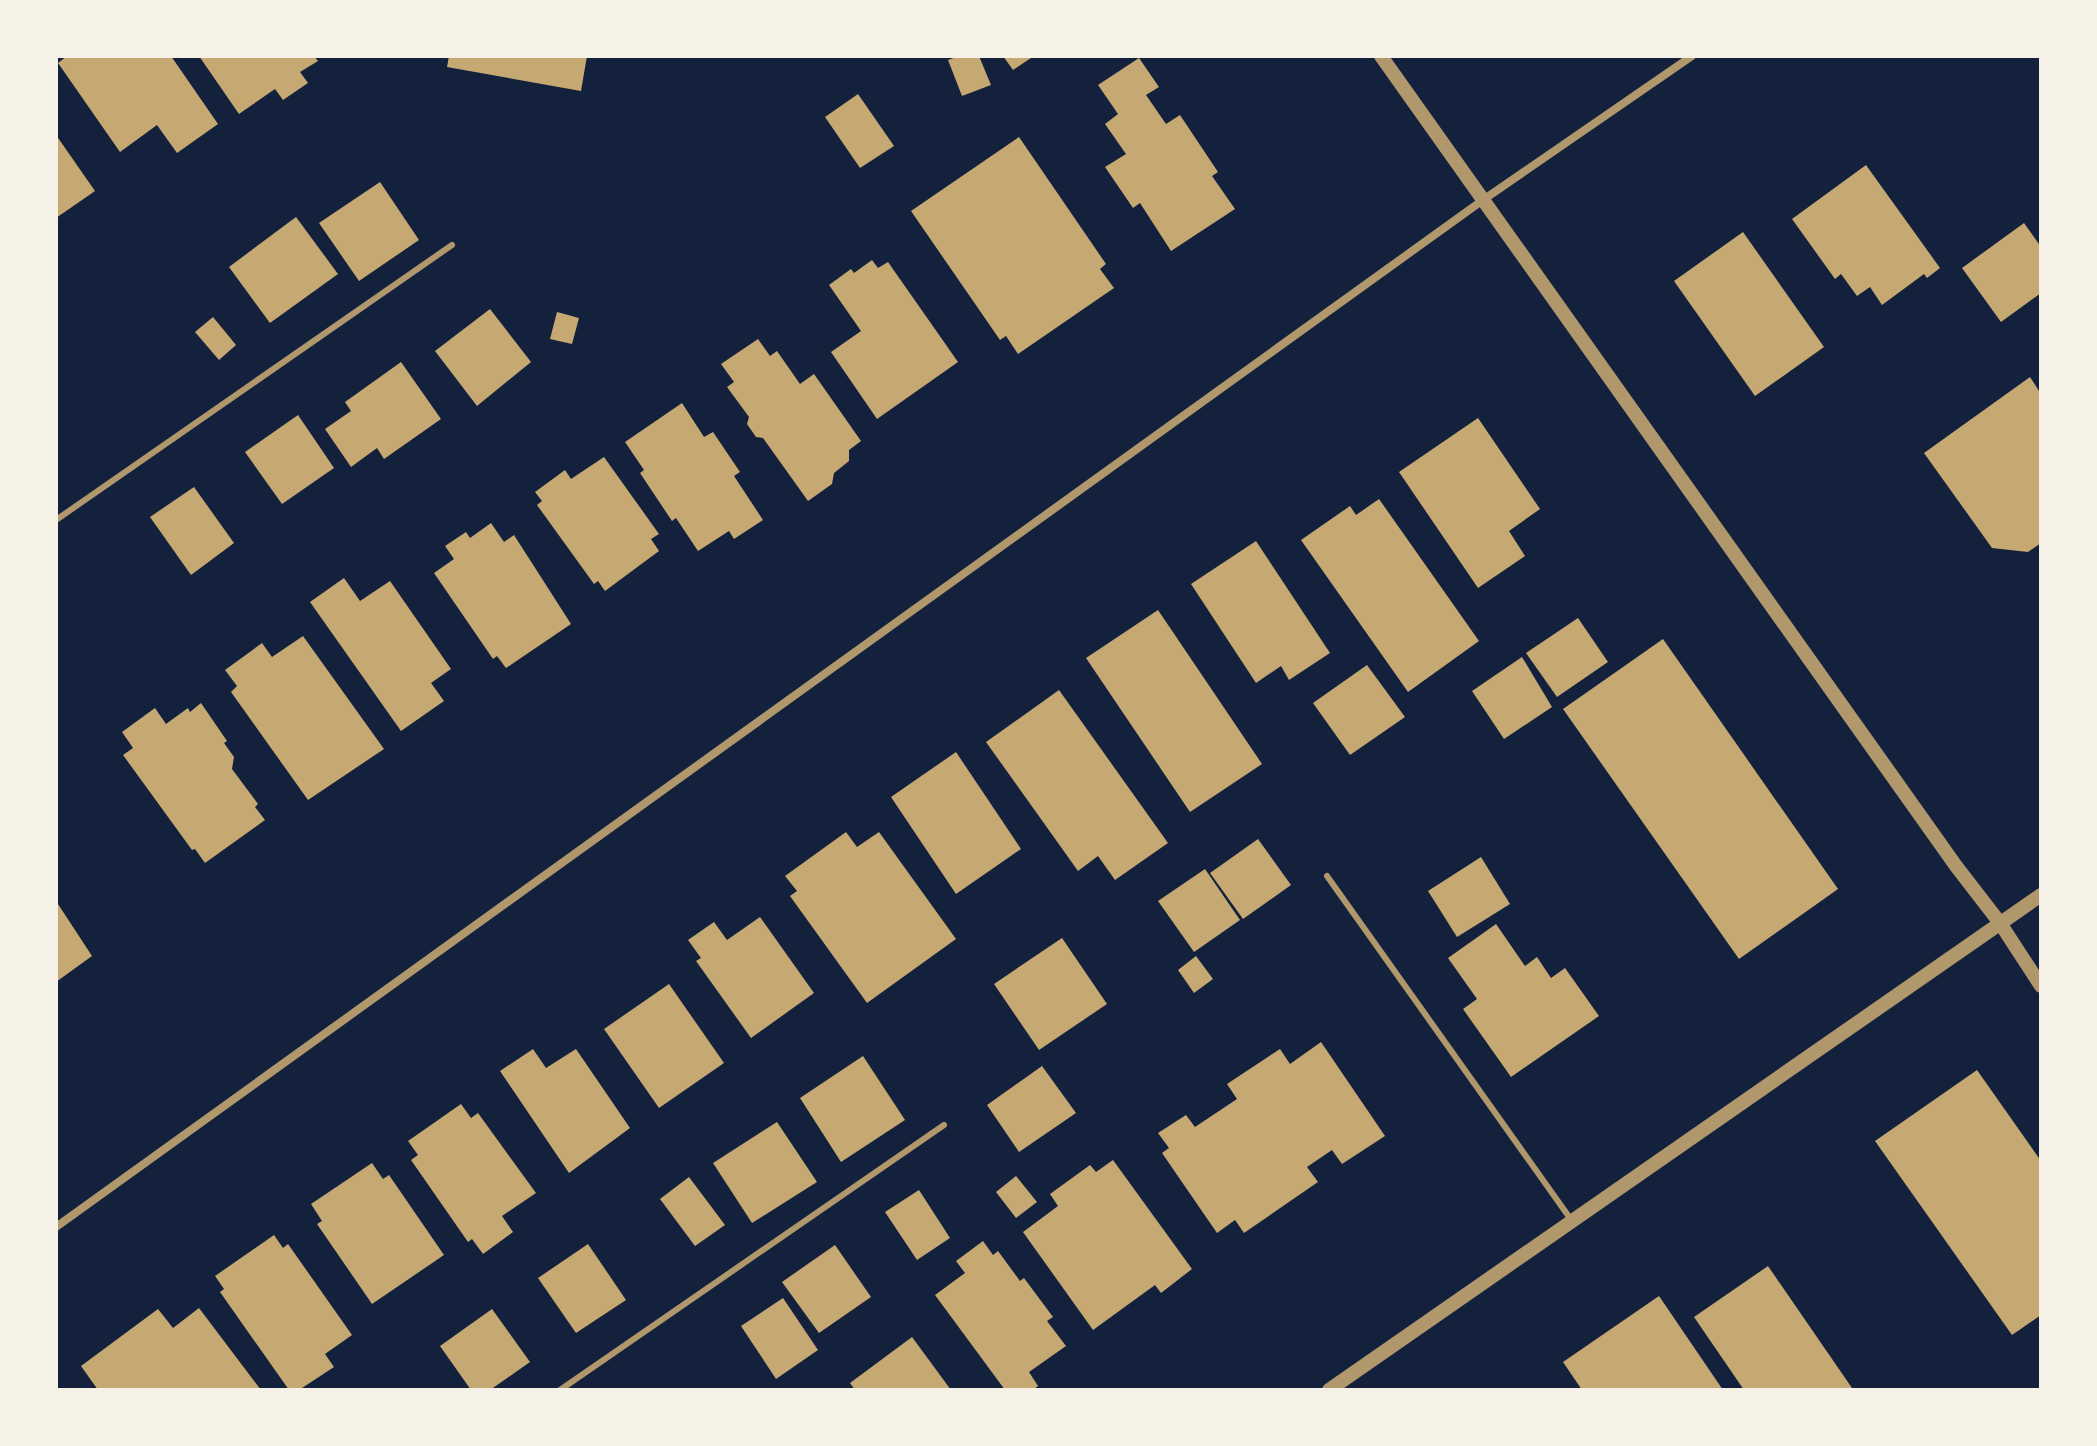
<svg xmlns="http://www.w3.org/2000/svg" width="2097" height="1446" viewBox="0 0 2097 1446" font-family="'Fira Sans',sans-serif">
	<rect width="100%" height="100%" fill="#14213d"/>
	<g fill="#c6a872">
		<polygon points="67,56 171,56 218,124 177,153 157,125 120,152 58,63"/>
		<polygon points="199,56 314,56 318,61 300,72 308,83 283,100 275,89 239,114"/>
		<polygon points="449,56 587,56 581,91 447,67"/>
		<polygon points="959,56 979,56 991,85 962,96 948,60"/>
		<polygon points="1003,56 1034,56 1013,70"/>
		<polygon points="1139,58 1159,87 1146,95 1166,124 1180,115 1218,172 1212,176 1235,209 1171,251 1140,203 1133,208 1105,167 1126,154 1105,124 1118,114 1098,85"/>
		<polygon points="858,94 894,146 860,168 825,117"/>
		<polygon points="56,135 95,191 56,218"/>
		<polygon points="1019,137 1106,264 1100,269 1114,288 1018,354 1006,336 1000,340 911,211"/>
		<polygon points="1866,165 1940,268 1927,278 1924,274 1882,305 1870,287 1857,296 1841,274 1835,279 1792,219"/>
		<polygon points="380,182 419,240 359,281 319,223"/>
		<polygon points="296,217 338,274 270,323 229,267"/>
		<polygon points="2024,223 2041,247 2041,293 2001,322 1962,268"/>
		<polygon points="1743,232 1824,347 1755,396 1674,281"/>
		<polygon points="872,260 878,268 888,262 958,362 877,419 831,352 861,331 829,285 851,269 854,273"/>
		<polygon points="490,309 531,362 477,406 435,351"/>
		<polygon points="557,312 579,318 572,344 550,339"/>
		<polygon points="213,317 236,345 219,360 195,332"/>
		<polygon points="758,339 770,356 777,351 800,384 814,374 861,441 849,450 849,461 834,473 832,484 808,501 763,438 756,437 747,424 749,417 727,387 734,382 721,364"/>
		<polygon points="401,362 441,419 384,459 377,448 351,467 325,429 351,411 345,402"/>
		<polygon points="2030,377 2041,394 2041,543 2028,552 1992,548 1924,453"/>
		<polygon points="682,403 704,437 713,432 740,472 734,476 763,520 734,539 729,531 698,551 676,518 672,521 640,473 644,470 625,442"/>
		<polygon points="298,415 334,468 282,504 245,452"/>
		<polygon points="1478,418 1540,509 1509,531 1525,556 1478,588 1399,472"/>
		<polygon points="604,457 659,534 651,539 659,551 605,591 598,581 594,584 537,505 542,501 535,492 565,470 571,479"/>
		<polygon points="194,487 234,543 191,575 150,517"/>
		<polygon points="1379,499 1479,641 1408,692 1301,540 1350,506 1356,515"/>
		<polygon points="491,523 504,542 514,535 571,624 506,668 497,656 493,659 434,573 454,559 445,546 466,532 470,538"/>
		<polygon points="1256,541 1330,653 1289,680 1281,666 1256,683 1191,584"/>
		<polygon points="344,578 360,601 390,581 451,669 431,683 444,701 401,731 310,602"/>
		<polygon points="1158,610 1262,764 1190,812 1086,658"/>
		<polygon points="1578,618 1608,662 1557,697 1526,653"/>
		<polygon points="303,636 384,749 308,800 231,692 237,686 225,670 262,643 272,657"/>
		<polygon points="1663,639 1838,889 1739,959 1563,709"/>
		<polygon points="1522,657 1552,707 1504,739 1472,691"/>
		<polygon points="1367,665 1405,717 1350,755 1313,703"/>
		<polygon points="1059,690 1168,843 1115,880 1098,856 1078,871 986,742"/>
		<polygon points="201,703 227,741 224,743 234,757 232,769 258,804 255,807 265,820 205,863 195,849 192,850 123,755 133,748 122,732 155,708 166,724 188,708 190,712"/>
		<polygon points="956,752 1021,849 956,894 891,797"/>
		<polygon points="846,832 857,847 879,832 956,939 867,1003 790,896 797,891 785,876"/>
		<polygon points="1258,839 1291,885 1243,919 1210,873"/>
		<polygon points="1481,857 1510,904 1457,937 1428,891"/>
		<polygon points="1205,869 1240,920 1194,952 1158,901"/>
		<polygon points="56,901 92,956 56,982"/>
		<polygon points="760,917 814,993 751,1038 696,961 701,958 688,940 714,922 727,940"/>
		<polygon points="1496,924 1525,966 1537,957 1551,978 1565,968 1599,1016 1511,1077 1463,1009 1477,999 1448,958"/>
		<polygon points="1062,938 1107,1004 1039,1050 994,984"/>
		<polygon points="1196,956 1213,979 1194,993 1178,970"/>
		<polygon points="669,984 724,1063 659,1108 604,1029"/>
		<polygon points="1321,1042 1385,1136 1342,1164 1332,1150 1307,1167 1318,1182 1244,1233 1235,1220 1217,1233 1162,1153 1169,1148 1158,1133 1186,1115 1195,1127 1237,1099 1227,1084 1280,1049 1290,1064"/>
		<polygon points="533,1049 546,1068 576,1049 630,1128 569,1173 500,1071"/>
		<polygon points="863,1056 905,1120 841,1162 800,1098"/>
		<polygon points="1042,1066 1076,1113 1019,1152 987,1105"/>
		<polygon points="1977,1070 2041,1161 2041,1315 2012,1335 1875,1141"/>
		<polygon points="461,1104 471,1118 478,1113 536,1193 502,1216 513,1232 483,1254 472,1239 468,1242 411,1160 418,1155 408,1141"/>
		<polygon points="777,1122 817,1182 752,1223 713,1163"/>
		<polygon points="1113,1160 1192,1269 1161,1293 1155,1285 1093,1330 1023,1232 1058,1206 1050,1194 1090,1165 1096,1172"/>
		<polygon points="372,1163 383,1179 389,1175 444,1255 372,1304 317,1224 322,1221 311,1204"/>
		<polygon points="1016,1176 1037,1202 1016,1218 996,1192"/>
		<polygon points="689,1177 725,1225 695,1246 660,1199"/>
		<polygon points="919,1190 950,1238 917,1260 885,1212"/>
		<polygon points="274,1235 283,1248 288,1244 352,1335 325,1354 334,1367 299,1390 289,1390 220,1292 224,1289 215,1276"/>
		<polygon points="983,1241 993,1255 998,1251 1020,1281 1024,1278 1053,1317 1047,1321 1066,1346 1029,1372 1038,1386 1033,1390 1005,1390 935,1295 965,1273 956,1261"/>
		<polygon points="588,1244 626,1300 576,1333 538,1278"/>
		<polygon points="835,1245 871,1297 819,1333 782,1282"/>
		<polygon points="1768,1266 1852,1388 1850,1390 1744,1390 1694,1317"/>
		<polygon points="1659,1296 1723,1390 1582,1390 1563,1362"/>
		<polygon points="783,1298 818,1350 776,1379 741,1326"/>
		<polygon points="199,1308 261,1390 98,1390 81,1366 158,1309 173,1328"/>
		<polygon points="492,1309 530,1362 490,1390 471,1390 440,1346"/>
		<polygon points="912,1337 951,1390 855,1390 850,1383"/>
	</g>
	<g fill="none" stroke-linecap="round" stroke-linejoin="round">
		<g stroke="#b1986c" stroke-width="6">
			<polyline points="56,520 452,245"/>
			<polyline points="1327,876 1572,1221"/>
			<polyline points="560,1390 944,1125"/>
		</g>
		<polyline stroke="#b1986c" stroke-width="8" points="56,1227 1483,200 1692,56"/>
		<g stroke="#b1986c" stroke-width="14">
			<polyline points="1381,56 1956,866 2000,923 2041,986"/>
			<polyline points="1329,1390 2041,895"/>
		</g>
	</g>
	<rect width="2097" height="1446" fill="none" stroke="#f6f1e7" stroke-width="116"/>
</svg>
